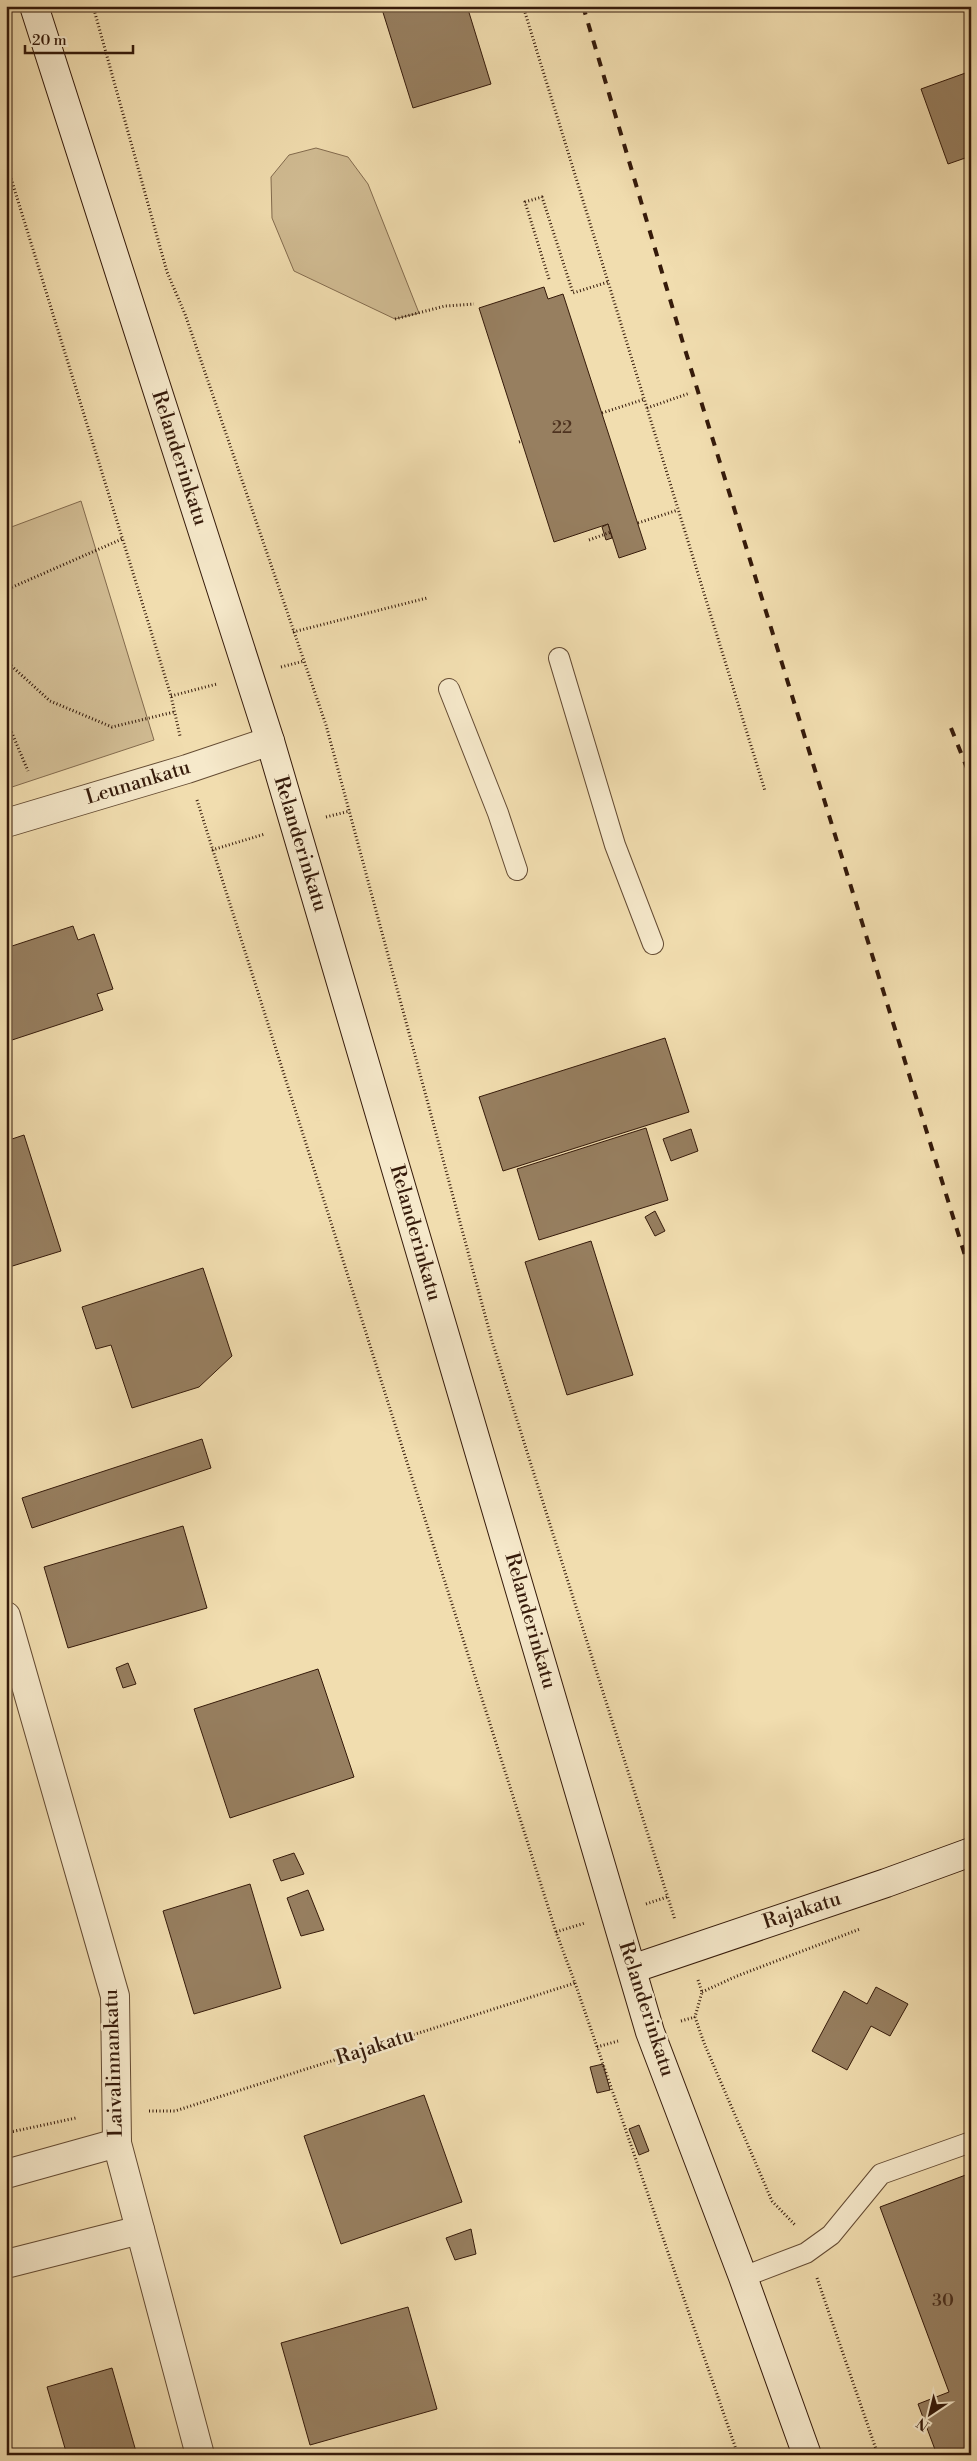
<svg xmlns="http://www.w3.org/2000/svg" width="977" height="2461" viewBox="0 0 977 2461" font-family="'Libre Bodoni',serif">
	<rect width="100%" height="100%" fill="#f1ddaf"/>
	<filter id="stains"><feTurbulence type="fractalNoise" baseFrequency=".004" numOctaves="4"/><feColorMatrix values="0 0 0 0 .2 0 0 0 0 .09 0 0 0 0 .02 0 0 0 .5 -.17"/></filter>
	<radialGradient id="worn" r=".72"><stop offset=".6" stop-color="#630" stop-opacity="0"/><stop offset="1" stop-color="#630" stop-opacity=".3"/></radialGradient>
	<g fill="#d1bc93" stroke="#836b4e">
		<polygon points="316,148 348,157 368,184 419,313 395,319 294,271 272,218 271,177 289,155"/>
		<polygon points="81,501 154,740 6,789 6,529"/>
	</g>
	<g fill="#977f60" stroke="#351a0a">
		<polygon points="381,6 467,6 491,84 413,108"/>
		<polygon points="971,71 971,156 948,164 921,89"/>
		<polygon points="544,287 548,299 563,294 646,549 619,558 608,524 554,542 479,308"/>
		<polygon points="608,524 612,538 606,540 602,527"/>
		<polygon points="73,926 78,940 94,934 113,989 97,994 103,1010 6,1042 6,948"/>
		<polygon points="665,1038 689,1112 503,1171 479,1097"/>
		<polygon points="646,1128 668,1200 539,1240 517,1169"/>
		<polygon points="691,1129 698,1151 671,1161 663,1139"/>
		<polygon points="24,1135 61,1251 6,1268 6,1141"/>
		<polygon points="655,1211 665,1231 655,1236 645,1217"/>
		<polygon points="591,1241 633,1375 567,1395 525,1262"/>
		<polygon points="203,1268 232,1356 199,1387 132,1408 111,1345 96,1349 82,1307"/>
		<polygon points="202,1439 211,1468 32,1528 22,1498"/>
		<polygon points="183,1526 207,1608 68,1648 44,1567"/>
		<polygon points="128,1663 136,1684 123,1688 116,1668"/>
		<polygon points="318,1669 354,1777 230,1818 194,1709"/>
		<polygon points="294,1853 304,1874 281,1881 273,1860"/>
		<polygon points="250,1884 281,1988 194,2014 163,1911"/>
		<polygon points="308,1890 324,1930 301,1936 287,1898"/>
		<polygon points="876,1987 908,2004 890,2036 871,2026 847,2070 812,2051 844,1991 867,2004"/>
		<polygon points="603,2064 610,2090 597,2093 590,2067"/>
		<polygon points="424,2095 462,2202 341,2244 304,2136"/>
		<polygon points="639,2125 649,2151 639,2155 629,2129"/>
		<polygon points="971,2173 971,2455 937,2455 918,2404 949,2392 880,2207"/>
		<polygon points="471,2229 476,2254 455,2260 446,2238"/>
		<polygon points="408,2307 437,2409 310,2445 281,2343"/>
		<polygon points="112,2368 137,2455 67,2455 47,2387"/>
	</g>
	<g fill="none" stroke-linecap="round" stroke-linejoin="round">
		<g stroke="#644b33" stroke-width="22">
			<g id="lane">
				<polyline points="559,658 615,845 653,944"/>
				<polyline points="449,689 498,813 517,870"/>
				<polyline points="743,2277 806,2253 831,2235 881,2174 971,2142"/>
			</g>
		</g>
		<g stroke="#644b33" stroke-width="30">
			<g id="street">
				<polyline points="6,823 187,769 270,741"/>
				<polyline points="6,1616 115,1996 117,2143 200,2455"/>
				<polyline points="6,2174 117,2143"/>
				<polyline points="6,2264 140,2230"/>
			</g>
		</g>
		<g stroke="#351a0a" stroke-width="30">
			<g id="secondary">
				<polyline points="34,6 270,741 650,2032 743,2277 807,2455"/>
				<polyline points="632,1969 886,1883 971,1852"/>
			</g>
		</g>
		<g stroke="#351a0a" stroke-width="3" stroke-dasharray="1 2.5" stroke-linecap="butt">
			<polyline points="93,6 167,272 185,314 326,725 492,1341 675,1920"/>
			<polyline points="523,6 765,791"/>
			<polyline points="6,162 171,696 180,736"/>
			<polyline points="549,279 525,202 542,197 573,293 608,282"/>
			<polyline points="395,319 445,306 474,304"/>
			<polyline points="647,408 690,393"/>
			<polyline points="602,413 645,399"/>
			<polyline points="519,442 522,441"/>
			<polyline points="638,523 678,510"/>
			<polyline points="589,540 611,532"/>
			<polyline points="6,595 8,589 122,539"/>
			<polyline points="293,632 427,598"/>
			<polyline points="6,661 50,701 112,727 174,712"/>
			<polyline points="281,667 304,661"/>
			<polyline points="171,696 217,684"/>
			<polyline points="6,719 28,771"/>
			<polyline points="197,800 556,1932"/>
			<polyline points="326,817 350,811"/>
			<polyline points="212,850 265,834"/>
			<polyline points="646,1904 667,1897"/>
			<polyline points="698,1980 702,1992 695,2017 704,2043 772,2201 796,2226"/>
			<polyline points="575,1983 738,2455"/>
			<polyline points="702,1992 737,1976 860,1929"/>
			<polyline points="681,2021 695,2017"/>
			<polyline points="597,2047 618,2041"/>
			<polyline points="149,2111 175,2111 575,1983 556,1932 585,1923"/>
			<polyline points="6,2133 76,2118"/>
			<polyline points="817,2278 878,2455"/>
		</g>
		<use href="#lane" stroke="#f6e9cb" stroke-width="20"/>
		<use href="#street" stroke="#f6e9cb" stroke-width="28"/>
		<use href="#secondary" stroke="#f6e9cb" stroke-width="28"/>
		<g stroke="#351a0a" stroke-width="4" stroke-dasharray="9 9" stroke-linecap="butt">
			<polyline points="583,6 683,343 971,1275"/>
			<polyline points="951,728 971,778"/>
		</g>
	</g>
	<g text-anchor="middle" dominant-baseline="central" stroke-width="5" stroke-linejoin="round" paint-order="stroke">
		<g font-size="18" fill="#4e3320">
			<text x="562" y="427">22</text>
			<text x="943" y="2300">30</text>
		</g>
		<g font-size="20" fill="#351a0a" stroke="#f6e9cb">
			<text transform="translate(179 458) rotate(72)">Relanderinkatu</text>
			<text transform="translate(138 783) rotate(-17)">Leunankatu</text>
			<text transform="translate(300 844) rotate(73)">Relanderinkatu</text>
			<text transform="translate(415 1233) rotate(74)">Relanderinkatu</text>
			<text transform="translate(530 1621) rotate(74)">Relanderinkatu</text>
			<text transform="translate(802 1911) rotate(-18)">Rajakatu</text>
			<text transform="translate(646 2009) rotate(72)">Relanderinkatu</text>
			<text transform="translate(375 2047) rotate(-18)">Rajakatu</text>
			<text transform="translate(114 2063) rotate(-92)">Laivalinnankatu</text>
		</g>
	</g>
	<rect width="977" height="2461" fill="none" stroke="#f1ddaf" stroke-width="25"/>
	<rect x="8" y="8" width="962" height="2446" fill="none" stroke="#351a0a" stroke-width="2.5"/>
	<rect x="12" y="12" width="952" height="2436" fill="none" stroke="#351a0a"/>
	<g transform="translate(930 2414) rotate(215)" stroke="#f6e9cb" stroke-width="4" paint-order="stroke">
	<path d="M0-4L9 19L0 12L-9 19Z" fill="#351a0a"/>
	<text y="-8" font-size="14" font-weight="bold" text-anchor="middle" fill="#351a0a">N</text>
	</g>
	<path d="M25 45v8h108v-8" fill="none" stroke="#351a0a" stroke-width="2.5"/>
	<text x="32" y="45" font-size="15" fill="#351a0a" stroke="#f6e9cb" stroke-width="4" paint-order="stroke">20 m</text>
	<rect width="100%" height="100%" filter="url(#stains)"/>
	<rect width="100%" height="100%" fill="url(#worn)"/>
</svg>
